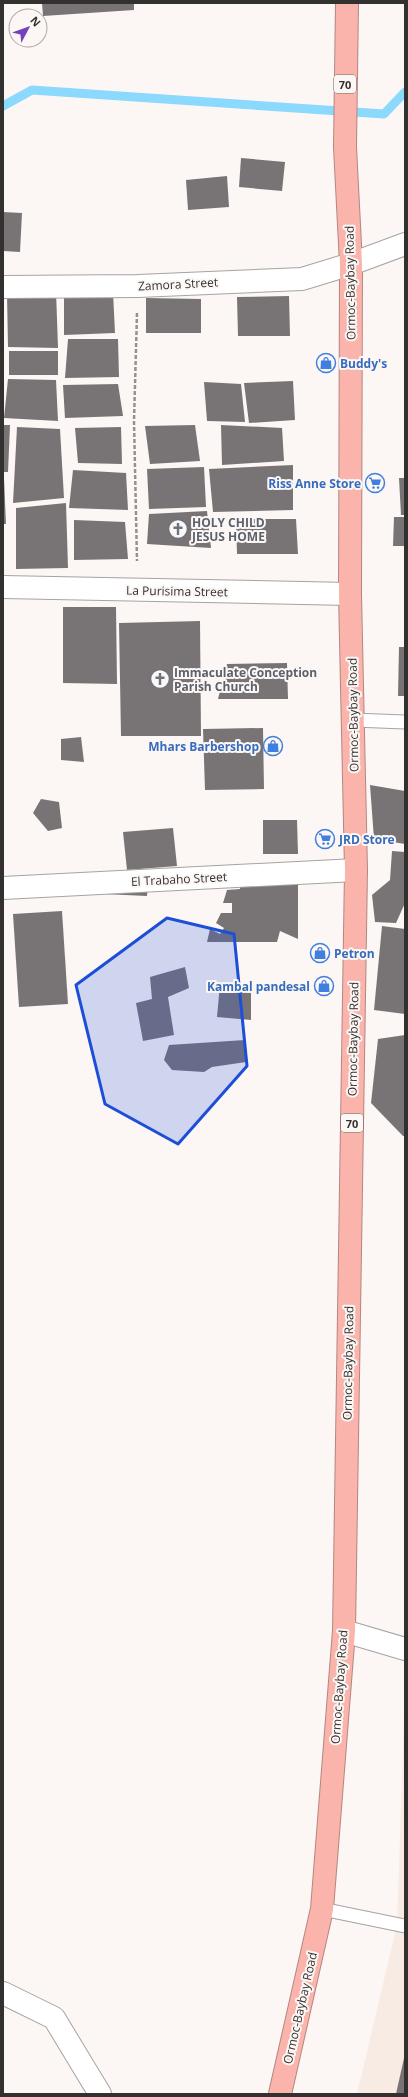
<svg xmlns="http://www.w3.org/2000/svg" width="408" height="2097" viewBox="0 0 408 2097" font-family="'Open Sans',sans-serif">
	<rect width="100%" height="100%" fill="#fcf7f4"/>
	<polygon fill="#f7ebe3" points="405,1687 405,2094 357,2094 397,1925"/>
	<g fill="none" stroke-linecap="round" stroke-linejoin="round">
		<polyline stroke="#8bd9fd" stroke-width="9" points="3,106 32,90 384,114 405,92"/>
	</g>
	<g fill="#787476">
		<polygon points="42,3 134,3 134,10 43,16"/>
		<polygon points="241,158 285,162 282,191 239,187"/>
		<polygon points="227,176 229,207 188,210 186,180"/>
		<polygon points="3,212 22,213 20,252 3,251"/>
		<polygon points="56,291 58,348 8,347 7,294"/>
		<polygon points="113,292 115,333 64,335 64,294"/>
		<polygon points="289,296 290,336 238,336 237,297"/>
		<polygon points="146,298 201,299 201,333 146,333"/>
		<polygon points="68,339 118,339 119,377 65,378"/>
		<rect x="9" y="351" width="49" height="24"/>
		<polygon points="8,379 56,380 58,421 4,418"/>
		<polygon points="293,381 295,420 249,423 244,383"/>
		<polygon points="204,382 241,384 245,422 207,421"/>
		<polygon points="118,384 123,416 65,418 63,385"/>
		<polygon points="3,425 10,425 8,472 3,472"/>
		<polygon points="195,425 200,461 150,464 145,426"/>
		<polygon points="221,425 282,428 284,461 222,465"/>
		<polygon points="17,427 60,429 64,498 13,503"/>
		<polygon points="121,427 122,464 78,463 75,428"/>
		<polygon points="293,465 293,510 213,512 209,469"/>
		<polygon points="204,467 206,507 149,509 147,469"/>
		<polygon points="73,470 126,473 128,510 69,508"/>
		<polygon points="3,478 4,478 6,524 3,524"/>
		<polygon points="399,478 405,478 405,515 401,515"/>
		<polygon points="66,503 68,568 16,569 16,508"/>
		<polygon points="207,511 211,548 147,544 149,514"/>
		<polygon points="394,517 405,517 405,546 393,546"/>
		<polygon points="236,519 296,519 298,554 237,554"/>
		<polygon points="74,520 125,522 128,559 74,560"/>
		<polygon points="63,607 116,607 117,684 63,683"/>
		<polygon points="200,621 201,736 121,736 119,623"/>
		<polygon points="399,647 405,647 405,696 398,696"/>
		<polygon points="287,663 288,699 218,699 227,664"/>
		<polygon points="263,728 264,789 205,790 203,729"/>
		<polygon points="81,737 84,762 61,760 61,739"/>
		<polygon points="370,785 405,791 405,844 374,839"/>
		<polygon points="41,799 59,802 62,828 48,831 33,813"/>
		<polygon points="263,820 297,820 298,854 263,854"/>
		<polygon points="173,828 177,866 127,870 123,832"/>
		<polygon points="392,851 405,852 405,903 396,923 375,922 372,895 390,880"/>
		<polygon points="240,880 298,880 298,939 280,931 277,942 207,942 210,929 220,934 224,928 216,923 221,913 232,913 232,903 223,903 227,890 240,889"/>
		<polygon points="148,883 147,896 104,894"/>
		<polygon points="62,911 68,1004 19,1007 13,914"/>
		<polygon points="382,926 405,929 405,1014 374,1010"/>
		<polygon points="185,967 189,988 168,997 174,1035 143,1041 136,1003 152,999 150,977"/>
		<polygon points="220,984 251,988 251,1020 217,1017"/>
		<polygon points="405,1035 405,1136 403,1136 371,1103 378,1039"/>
		<polygon points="245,1040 246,1062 212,1067 204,1072 172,1070 164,1060 169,1045"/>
		<polygon points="404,2058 405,2094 396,2094"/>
	</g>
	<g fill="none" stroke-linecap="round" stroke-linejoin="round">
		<g stroke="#a7a3a0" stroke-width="15">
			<g id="lane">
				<polyline points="353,720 405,722"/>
				<polyline points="322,1909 405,1926"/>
			</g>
		</g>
		<g stroke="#a7a3a0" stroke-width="24">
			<g id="street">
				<polyline points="3,287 138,286 302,279 351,264 405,244"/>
				<polyline points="3,587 350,594"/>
				<polyline points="3,888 356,870"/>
				<polyline points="344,1631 405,1649"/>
				<polyline points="3,1993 54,2018 100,2094"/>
			</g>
		</g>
		<g stroke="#b48681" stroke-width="24">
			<polyline id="highway" points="280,2094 322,1909 344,1631 356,870 350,594 351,264 345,147 347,3"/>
		</g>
		<polyline stroke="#94918f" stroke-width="2.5" stroke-dasharray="4 2" stroke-linecap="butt" points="137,313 134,421 137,561"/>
		<use href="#lane" stroke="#fff" stroke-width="13"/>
		<use href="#street" stroke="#fff" stroke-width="22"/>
		<use href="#highway" stroke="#fab4ac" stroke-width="22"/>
	</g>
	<path fill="#1d4ed8" fill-opacity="0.2" stroke="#1d4ed8" stroke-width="3" stroke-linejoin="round" d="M167,918L234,934L247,1066L178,1144L105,1104L76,985Z"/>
	<defs>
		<g id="shop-ring" transform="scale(1)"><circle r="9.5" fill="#fcf7f4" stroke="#3f7fe0" stroke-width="1.5"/><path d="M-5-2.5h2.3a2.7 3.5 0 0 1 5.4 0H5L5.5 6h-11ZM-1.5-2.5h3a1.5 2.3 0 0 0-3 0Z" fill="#3f7fe0"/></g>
		<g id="supermarket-ring" transform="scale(1)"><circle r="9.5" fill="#fcf7f4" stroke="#3f7fe0" stroke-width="1.5"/><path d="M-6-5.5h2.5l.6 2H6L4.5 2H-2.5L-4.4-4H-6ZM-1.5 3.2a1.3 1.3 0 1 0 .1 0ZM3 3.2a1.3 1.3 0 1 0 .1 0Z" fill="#3f7fe0"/></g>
		<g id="church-ring" transform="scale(1)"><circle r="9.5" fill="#fcf7f4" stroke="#6b7280" stroke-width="1.5"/><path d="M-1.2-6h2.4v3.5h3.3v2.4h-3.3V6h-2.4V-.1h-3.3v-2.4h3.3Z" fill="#6b7280"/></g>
	</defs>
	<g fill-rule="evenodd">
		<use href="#shop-ring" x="326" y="363"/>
		<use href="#supermarket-ring" x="375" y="483"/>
		<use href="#church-ring" x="178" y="529"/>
		<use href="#church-ring" x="160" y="679"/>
		<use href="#shop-ring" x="273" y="746"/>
		<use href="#supermarket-ring" x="325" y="839"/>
		<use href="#shop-ring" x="320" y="953"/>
		<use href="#shop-ring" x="324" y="986"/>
	</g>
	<g text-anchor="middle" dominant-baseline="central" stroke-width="4" stroke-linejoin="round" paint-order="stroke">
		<g fill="#fcf7f4" stroke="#6f6c6b" stroke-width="1">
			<rect x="334" y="75" width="22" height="18" rx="3"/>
			<rect x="341" y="1114" width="22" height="18" rx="3"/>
		</g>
		<g font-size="11" font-weight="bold" fill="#333130">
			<text x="345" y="84">70</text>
			<text x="352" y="1123">70</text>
		</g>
		<g font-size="12" fill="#333130" stroke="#fcf7f4">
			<text transform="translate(350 283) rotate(-91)">Ormoc-Baybay Road</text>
			<text transform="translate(178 284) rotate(-3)">Zamora Street</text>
			<text transform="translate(177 591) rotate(1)">La Purisima Street</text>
			<text transform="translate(353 715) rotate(-91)">Ormoc-Baybay Road</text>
			<text transform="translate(179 879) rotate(-3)">El Trabaho Street</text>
			<text transform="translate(353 1039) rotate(-89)">Ormoc-Baybay Road</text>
			<text transform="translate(348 1363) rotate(-89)">Ormoc-Baybay Road</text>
			<text transform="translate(339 1687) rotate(-86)">Ormoc-Baybay Road</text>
			<text transform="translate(300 2008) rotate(-77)">Ormoc-Baybay Road</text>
		</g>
		<g font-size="12" font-weight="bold" fill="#366cbe" stroke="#fcf7f4" text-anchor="start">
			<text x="340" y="363">Buddy's</text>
			<text x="361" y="483" text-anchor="end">Riss Anne Store</text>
			<text x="259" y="746" text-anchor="end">Mhars Barbershop</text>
			<text x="339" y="839">JRD Store</text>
			<text x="334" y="953">Petron</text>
			<text x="310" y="986" text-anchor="end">Kambal pandesal</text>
		</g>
		<g font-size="12" font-weight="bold" fill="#5b616d" stroke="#fcf7f4" text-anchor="start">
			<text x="192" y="522">HOLY CHILD<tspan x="192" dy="14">JESUS HOME</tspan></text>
			<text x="174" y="672">Immaculate Conception<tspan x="174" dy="14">Parish Church</tspan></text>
		</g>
	</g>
	<rect width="408" height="2097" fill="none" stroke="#333130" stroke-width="8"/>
	<g transform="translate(28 28) rotate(49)"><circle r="19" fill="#fcf7f4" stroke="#aca8a6"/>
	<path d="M0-3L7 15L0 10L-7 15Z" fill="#7442ba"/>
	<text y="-6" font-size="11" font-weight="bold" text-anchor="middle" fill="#333130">N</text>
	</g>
</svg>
